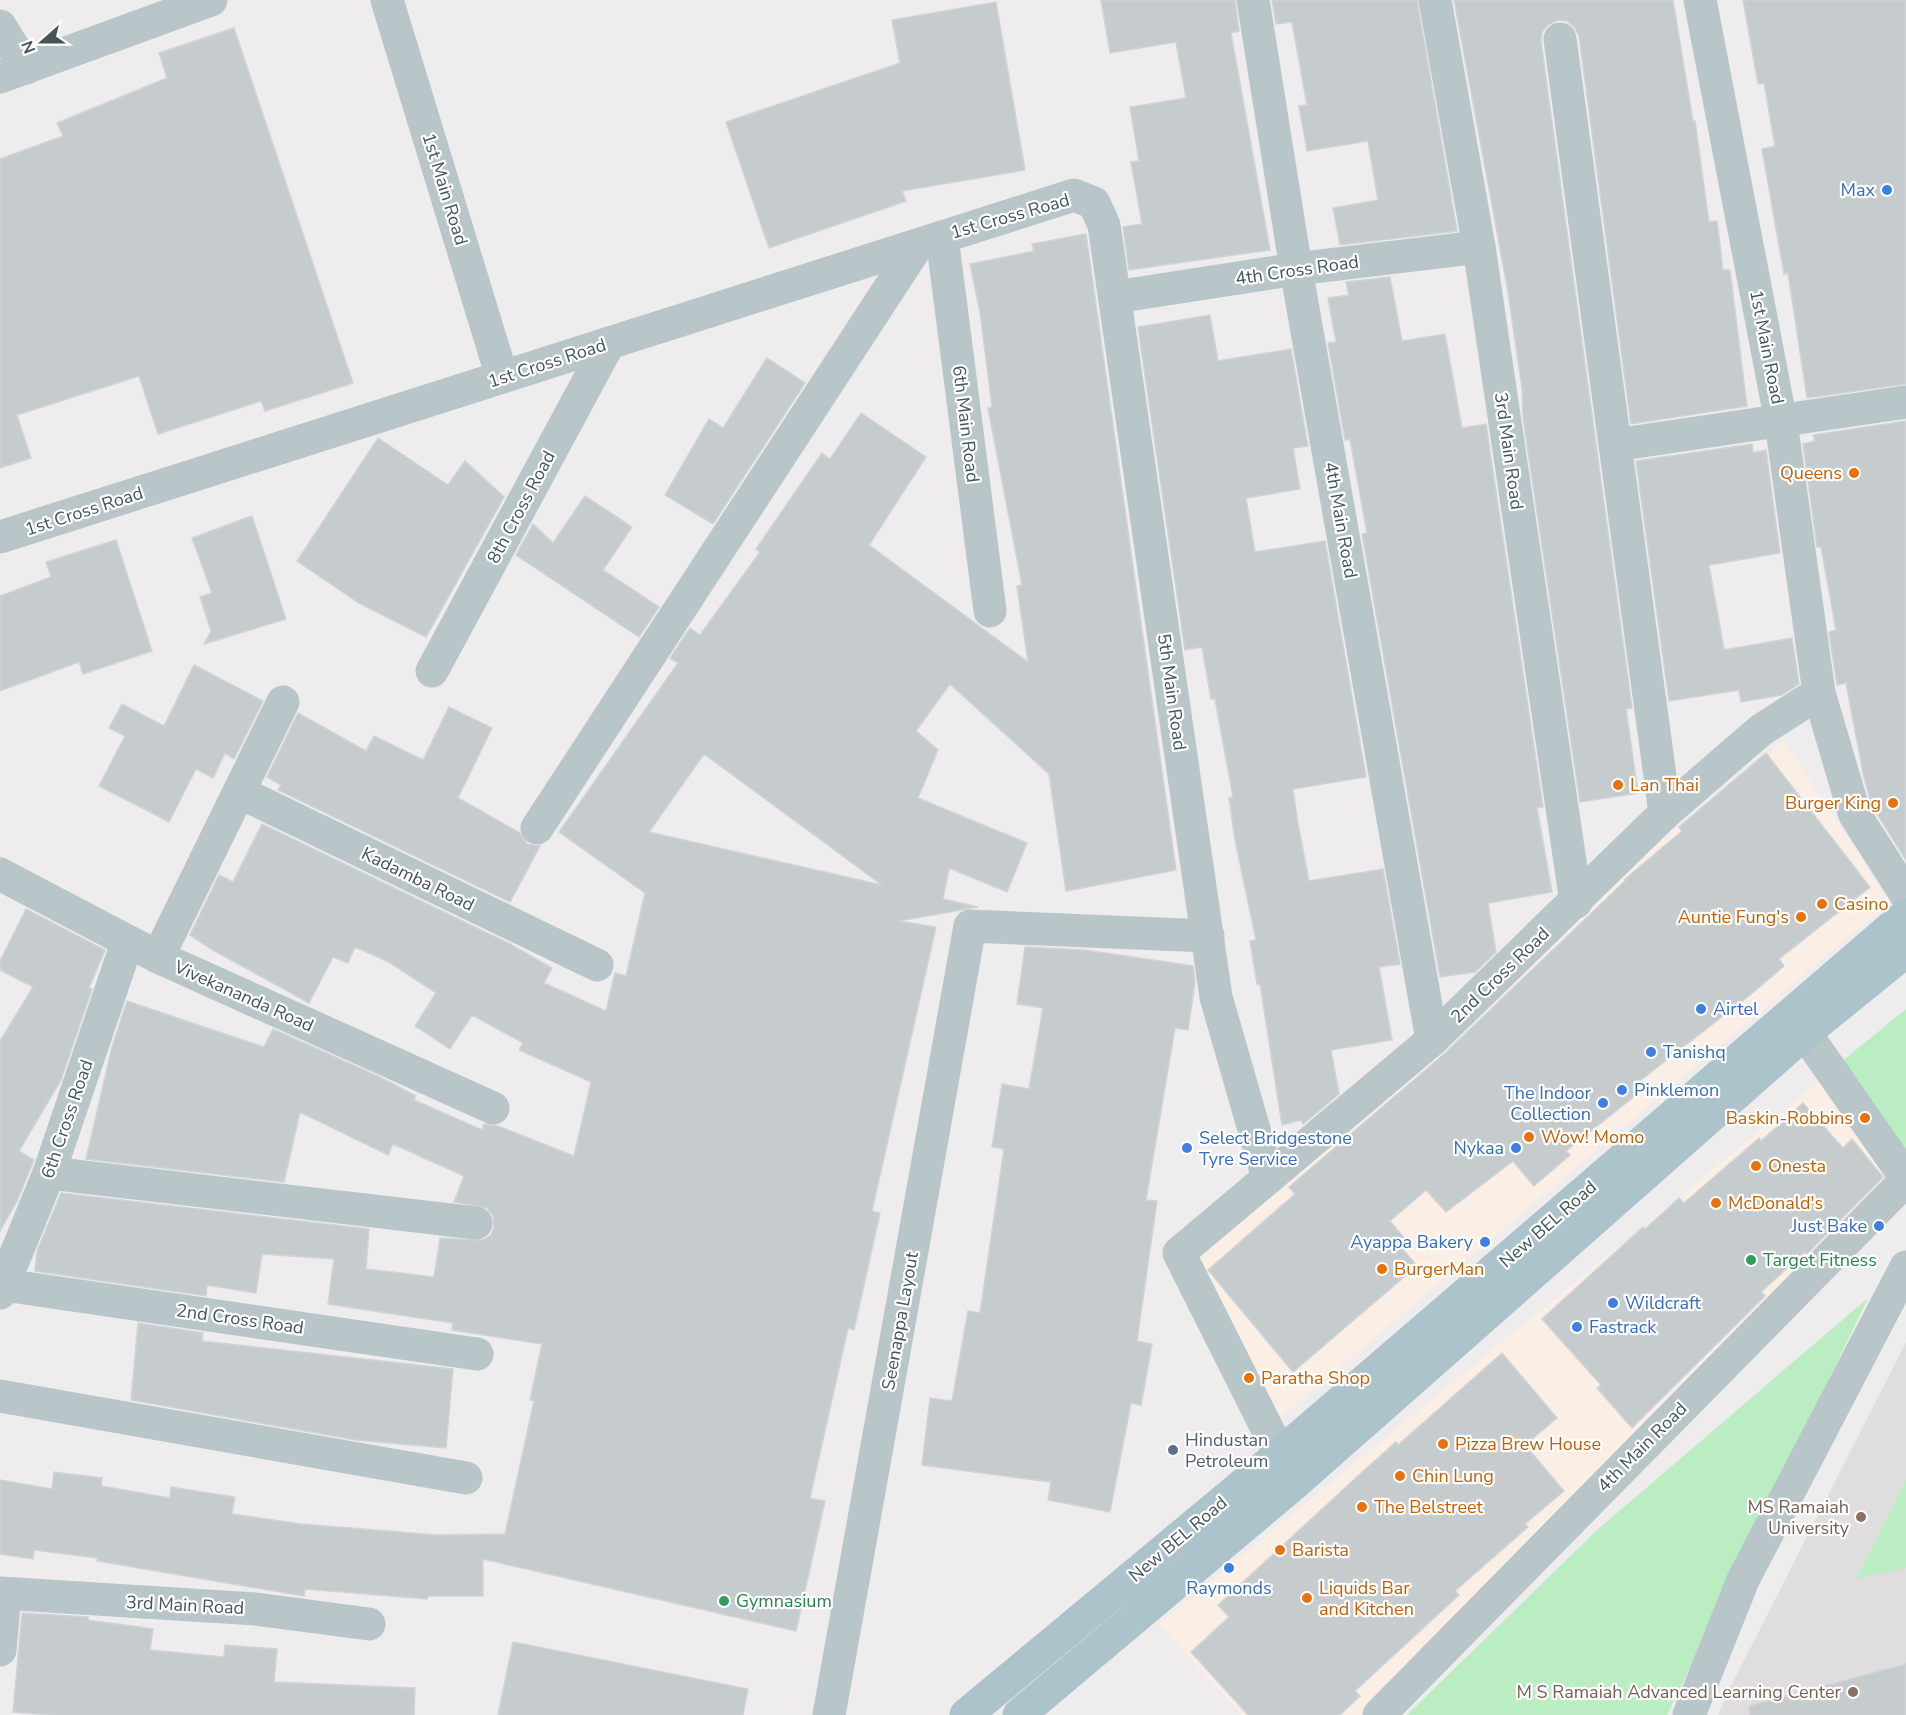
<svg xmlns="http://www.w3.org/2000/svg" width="1906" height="1715" viewBox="0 0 1906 1715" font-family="'Nunito Sans',sans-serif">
	<rect width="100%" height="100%" fill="#efeced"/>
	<g fill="#fbefe5">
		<polygon points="1784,741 1890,902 1278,1419 1172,1240"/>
		<polygon points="1825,1077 1897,1182 1362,1715 1242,1715 1159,1624"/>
	</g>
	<polygon fill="#e0ddde" points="1906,1342 1906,1715 1718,1715 1728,1692"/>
	<g fill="#bbedc2">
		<polygon points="1906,1009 1906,1161 1835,1067"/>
		<polygon points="1868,1298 1667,1715 1407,1715 1596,1531"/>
		<polygon points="1906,1479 1906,1568 1856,1579"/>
	</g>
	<g fill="#c6cbce" stroke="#d0d4d8" stroke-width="1.5" fill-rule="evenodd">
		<polygon points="1101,0 1235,0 1239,31 1231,33 1270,250 1129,270 1123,227 1142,224 1131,162 1139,161 1130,107 1186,98 1176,42 1110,53"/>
		<polygon points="1272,0 1417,0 1457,231 1340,245 1333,208 1378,200 1368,141 1307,151 1299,106 1307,105 1292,22 1276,24"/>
		<polygon points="1454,0 1673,0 1693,121 1695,121 1709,222 1717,221 1723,270 1730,270 1747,406 1631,424 1579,36 1574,27 1567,21 1558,20 1548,25 1542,32 1541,41 1632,708 1626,709 1638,793 1580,802 1523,418 1522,388 1507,286"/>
		<polygon points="1743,0 1906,0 1906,384 1807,398 1788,273 1784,274 1762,149 1775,146 1764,83 1758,84"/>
		<polygon points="996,2 1025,170 902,191 906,201 769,248 726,122 900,63 892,20"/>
		<polygon points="234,28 353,383 265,411 261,401 158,434 139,376 17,415 31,458 0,468 0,159 63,136 57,123 167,78 159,53"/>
		<path d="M1086,234L1176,870L1066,891L1049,774L950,684L916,731L938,750L918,798L1027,843L1007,892L949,868L943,899L978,907L899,921L936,927L872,1211L880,1213L854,1330L848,1328L810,1498L825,1501L796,1631L483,1559V1596H428L427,1599L305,1589L304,1596L97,1561L98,1558L34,1550L33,1559L0,1554V1480L52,1489L54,1472L102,1478L101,1486L170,1498L171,1487L235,1497L232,1514L301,1524L437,1535L505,1534L534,1401L530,1400L542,1344L452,1330L453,1323L328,1304L334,1259L262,1254L256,1293L207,1285L206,1296L35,1271L37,1251L61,1193L369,1229L366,1269L434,1277L440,1238L483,1240L491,1235L494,1226L493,1216L487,1208L454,1202L464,1176L393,1144L388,1155L300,1112L284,1182L86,1159L112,1047L127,1001L264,1047L273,1029L380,1077L416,1096L414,1100L482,1130L484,1124L498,1126L574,1156L591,1082L519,1050L523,1043L472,1015L450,1049L415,1026L436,993L389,962L355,947L348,963L333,957L309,1003L211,949L190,935L219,875L233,882L262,824L508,943L552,968L544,983L606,1011L615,973L626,976L645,893L559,832L678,663L670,658L690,628L700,635L760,552L756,549L822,453L830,459L861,413L926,457L869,545L1028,662L1017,586L1022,585L988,408L992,407L980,312L970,264L1034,251L1032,244ZM704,754L882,885L649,832Z"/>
		<polygon points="1390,277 1402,341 1445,334 1462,428 1486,424 1543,807 1537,808 1552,892 1488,903 1496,952 1475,972 1440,977 1362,534 1367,533 1350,439 1345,440 1328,343 1336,342 1328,298 1349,295 1346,282"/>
		<polygon points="1210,315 1218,361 1291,349 1308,446 1293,448 1300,489 1246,498 1255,552 1325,541 1366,777 1293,789 1298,824 1309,881 1383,869 1400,964 1379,967 1392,1040 1331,1050 1339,1094 1303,1124 1301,1120 1282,1125 1260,984 1257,984 1250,941 1256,940 1235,840 1229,798 1233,797 1215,699 1211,699 1202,647 1185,650 1138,327"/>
		<polygon points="767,358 805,383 713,524 665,495 709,419 723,428"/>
		<polygon points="1906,421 1906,860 1872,806 1864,778 1846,683 1837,685 1829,632 1836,630 1821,547 1817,547 1803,444 1815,441 1813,435"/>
		<polygon points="378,438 448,485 465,461 504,497 426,637 359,603 297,561"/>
		<polygon points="1752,444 1753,453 1766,450 1780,553 1709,565 1724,650 1792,638 1799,684 1782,695 1741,702 1739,690 1669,701 1636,461"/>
		<polygon points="585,496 632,527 603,570 659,607 639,637 516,555 533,524 553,543"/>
		<polygon points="252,516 286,619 204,644 211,631 200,597 212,593 192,538"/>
		<polygon points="116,540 152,651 83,674 79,662 0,691 0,596 51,577 46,562"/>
		<polygon points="194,665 263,701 234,759 225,753 213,778 196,769 169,822 99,786 125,736 109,728 122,704 164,726"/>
		<polygon points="449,707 492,728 458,798 520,833 527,844 540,846 510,902 278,790 281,785 267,777 298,713 366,751 374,736 423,760"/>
		<polygon points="1766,753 1870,887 1779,959 1784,966 1750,995 1632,1087 1637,1094 1566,1151 1570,1155 1534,1186 1513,1161 1446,1212 1426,1190 1390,1221 1407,1241 1400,1246 1417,1266 1293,1372 1208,1270 1295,1194 1289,1187 1444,1054 1627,879 1624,880 1682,831 1679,827"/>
		<polygon points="26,909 105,950 89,988 92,989 61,1080 19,1151 34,1160 17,1201 0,1231 0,1041 33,987 0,970 0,961"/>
		<polygon points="1025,947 1085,950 1193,966 1195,982 1188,1030 1175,1028 1146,1200 1157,1201 1137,1341 1152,1344 1141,1405 1131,1403 1110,1512 1048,1500 1051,1482 922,1465 930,1398 952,1401 968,1311 980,1313 1004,1149 992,1147 1002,1084 1029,1089 1043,1008 1017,1004"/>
		<polygon points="1803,1103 1843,1148 1852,1139 1883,1177 1807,1254 1805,1252 1761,1292 1765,1296 1632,1428 1597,1388 1601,1385 1542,1319 1643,1227 1645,1229 1679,1198 1684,1203 1759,1138 1761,1141"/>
		<polygon points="138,1323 203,1333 202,1341 453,1369 446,1448 356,1440 131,1400"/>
		<polygon points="1502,1353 1557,1418 1525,1445 1564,1491 1525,1524 1528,1527 1455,1591 1459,1595 1355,1691 1360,1696 1340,1715 1248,1715 1191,1652 1229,1617 1218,1605 1360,1474 1396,1442 1398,1445"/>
		<polygon points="22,1613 88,1617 88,1620 153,1629 150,1650 224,1657 225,1645 277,1649 274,1682 415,1688 414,1715 50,1715 13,1712"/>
		<polygon points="513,1642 748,1689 743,1715 498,1715"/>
		<polygon points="1906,1664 1906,1715 1750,1715 1749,1706"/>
	</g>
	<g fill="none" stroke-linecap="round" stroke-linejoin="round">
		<g stroke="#b8c5c9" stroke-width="33">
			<polyline points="387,0 502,377"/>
			<polyline points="1253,0 1296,269 1432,1040"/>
			<polyline points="1435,0 1479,247 1576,902"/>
			<polyline points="1700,0 1781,422 1819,693 1855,815 1906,895"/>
			<polyline points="0,26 26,68"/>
			<polyline points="1560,39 1665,813"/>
			<polyline points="0,77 211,0"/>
			<polyline points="942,237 990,611"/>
			<polyline points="1115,297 1296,269 1479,247"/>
			<polyline points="1615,445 1906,402"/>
			<polyline points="0,537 1074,195 1094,203 1104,225 1216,997 1268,1178"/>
			<polyline points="432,671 609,343"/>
			<polyline points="239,792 597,965"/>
			<polyline points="537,828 917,246"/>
			<polyline points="0,874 158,957 493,1108"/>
			<polyline points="158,957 283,702"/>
			<polyline points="1805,1033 1906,1178"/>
			<polyline points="49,1173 476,1223"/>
			<polyline points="4,1285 477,1354"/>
			<polyline points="0,1293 49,1173 127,943"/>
			<polyline points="0,1396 466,1478"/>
			<polyline points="1280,1454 1179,1253 1432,1040 1665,813 1761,730 1819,693"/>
			<polyline points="0,1593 256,1609 369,1624"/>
			<polyline points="0,1650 5,1594"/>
			<polyline points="829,1715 970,926 1208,936"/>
			<polyline points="1379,1715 1906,1180"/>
			<polyline points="1689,1715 1743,1580 1906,1267"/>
		</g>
		<g stroke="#acc3cb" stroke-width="33">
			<polyline points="966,1715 1280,1454 1906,915"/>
			<polyline points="1019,1715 1295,1483 1805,1033 1906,951"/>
		</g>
	</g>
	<g fill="#3f7fe0" stroke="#fff" stroke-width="2">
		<circle cx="1887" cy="190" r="6"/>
		<circle cx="1701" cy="1009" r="6"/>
		<circle cx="1651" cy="1052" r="6"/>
		<circle cx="1622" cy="1090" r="6"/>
		<circle cx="1603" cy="1103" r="6"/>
		<circle cx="1187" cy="1148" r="6"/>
		<circle cx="1516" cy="1148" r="6"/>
		<circle cx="1879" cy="1226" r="6"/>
		<circle cx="1485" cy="1242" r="6"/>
		<circle cx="1613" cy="1303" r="6"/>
		<circle cx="1577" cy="1327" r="6"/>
		<circle cx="1229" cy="1568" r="6"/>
	</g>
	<g fill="#e8710a" stroke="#fff" stroke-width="2">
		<circle cx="1854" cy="473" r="6"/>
		<circle cx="1618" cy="785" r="6"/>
		<circle cx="1893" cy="803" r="6"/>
		<circle cx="1822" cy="904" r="6"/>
		<circle cx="1801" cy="917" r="6"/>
		<circle cx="1865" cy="1118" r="6"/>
		<circle cx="1529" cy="1137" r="6"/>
		<circle cx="1756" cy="1166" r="6"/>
		<circle cx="1716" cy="1203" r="6"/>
		<circle cx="1382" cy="1269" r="6"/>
		<circle cx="1249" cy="1378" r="6"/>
		<circle cx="1443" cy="1444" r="6"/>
		<circle cx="1400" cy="1476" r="6"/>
		<circle cx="1362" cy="1507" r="6"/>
		<circle cx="1280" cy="1550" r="6"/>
		<circle cx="1307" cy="1598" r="6"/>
	</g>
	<g fill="#2e9e5b" stroke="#fff" stroke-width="2">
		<circle cx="1751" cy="1260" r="6"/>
		<circle cx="724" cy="1601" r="6"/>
	</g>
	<circle fill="#5c6f8a" stroke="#fff" stroke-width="2" cx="1173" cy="1450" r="6"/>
	<g fill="#8d6e63" stroke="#fff" stroke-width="2">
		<circle cx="1861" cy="1517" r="6"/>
		<circle cx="1853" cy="1692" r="6"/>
	</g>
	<g text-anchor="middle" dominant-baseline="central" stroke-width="4.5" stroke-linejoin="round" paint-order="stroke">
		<g font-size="18" fill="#455459" stroke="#fff">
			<text transform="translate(445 189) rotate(73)">1st Main Road</text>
			<text transform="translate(1010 216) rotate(-16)">1st Cross Road</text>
			<text transform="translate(1297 270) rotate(-8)">4th Cross Road</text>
			<text transform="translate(1767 347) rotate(79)">1st Main Road</text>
			<text transform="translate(547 363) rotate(-18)">1st Cross Road</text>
			<text transform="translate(966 424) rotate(83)">6th Main Road</text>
			<text transform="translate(1509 451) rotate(82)">3rd Main Road</text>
			<text transform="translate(521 507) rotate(-62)">8th Cross Road</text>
			<text transform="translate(84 511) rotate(-18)">1st Cross Road</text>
			<text transform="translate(1341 520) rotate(80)">4th Main Road</text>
			<text transform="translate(1172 692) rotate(82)">5th Main Road</text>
			<text transform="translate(418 879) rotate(26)">Kadamba Road</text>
			<text transform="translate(1500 975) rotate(-44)">2nd Cross Road</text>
			<text transform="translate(244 996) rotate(24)">Vivekananda Road</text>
			<text transform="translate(67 1119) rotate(-71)">6th Cross Road</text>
			<text transform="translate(1548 1224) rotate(-41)">New BEL Road</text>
			<text transform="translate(240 1319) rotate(8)">2nd Cross Road</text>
			<text transform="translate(900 1321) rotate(-80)">Seenappa Layout</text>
			<text transform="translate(1642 1447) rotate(-45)">4th Main Road</text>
			<text transform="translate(1178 1539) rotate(-40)">New BEL Road</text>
			<text transform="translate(185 1605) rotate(3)">3rd Main Road</text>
		</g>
		<g font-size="18" fill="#366cbe" stroke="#fff" text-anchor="start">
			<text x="1875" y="190" text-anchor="end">Max</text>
			<text x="1713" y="1009">Airtel</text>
			<text x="1663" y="1052">Tanishq</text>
			<text x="1634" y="1090">Pinklemon</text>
			<text x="1591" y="1093" text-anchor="end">The Indoor<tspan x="1591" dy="21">Collection</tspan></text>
			<text x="1199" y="1138">Select Bridgestone<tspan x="1199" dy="21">Tyre Service</tspan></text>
			<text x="1504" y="1148" text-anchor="end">Nykaa</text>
			<text x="1867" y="1226" text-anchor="end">Just Bake</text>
			<text x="1473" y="1242" text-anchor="end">Ayappa Bakery</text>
			<text x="1625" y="1303">Wildcraft</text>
			<text x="1589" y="1327">Fastrack</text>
			<text x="1229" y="1588" text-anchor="middle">Raymonds</text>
		</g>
		<g font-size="18" fill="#c56008" stroke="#fff" text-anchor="start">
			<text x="1842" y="473" text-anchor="end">Queens</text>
			<text x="1630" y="785">Lan Thai</text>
			<text x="1881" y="803" text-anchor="end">Burger King</text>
			<text x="1834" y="904">Casino</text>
			<text x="1789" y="917" text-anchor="end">Auntie Fung's</text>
			<text x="1853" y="1118" text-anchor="end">Baskin-Robbins</text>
			<text x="1541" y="1137">Wow! Momo</text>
			<text x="1768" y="1166">Onesta</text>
			<text x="1728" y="1203">McDonald's</text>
			<text x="1394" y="1269">BurgerMan</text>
			<text x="1261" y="1378">Paratha Shop</text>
			<text x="1455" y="1444">Pizza Brew House</text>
			<text x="1412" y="1476">Chin Lung</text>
			<text x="1374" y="1507">The Belstreet</text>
			<text x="1292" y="1550">Barista</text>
			<text x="1319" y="1588">Liquids Bar<tspan x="1319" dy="21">and Kitchen</tspan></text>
		</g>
		<g font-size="18" fill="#27864d" stroke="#fff" text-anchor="start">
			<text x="1763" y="1260">Target Fitness</text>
			<text x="736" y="1601">Gymnasium</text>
		</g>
		<g font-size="18" fill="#4e5e75" stroke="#fff" text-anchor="start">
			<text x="1185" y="1440">Hindustan<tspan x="1185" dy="21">Petroleum</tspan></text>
		</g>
		<g font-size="18" fill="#785e54" stroke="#fff" text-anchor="end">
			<text x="1849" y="1507">MS Ramaiah<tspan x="1849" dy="21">University</tspan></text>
			<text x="1841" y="1692">M S Ramaiah Advanced Learning Center</text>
		</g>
	</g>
	<g transform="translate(42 42) rotate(249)" stroke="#ffffff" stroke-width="4.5" paint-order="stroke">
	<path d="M0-4.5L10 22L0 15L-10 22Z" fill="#455459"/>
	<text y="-9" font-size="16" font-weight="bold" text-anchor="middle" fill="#455459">N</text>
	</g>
</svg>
